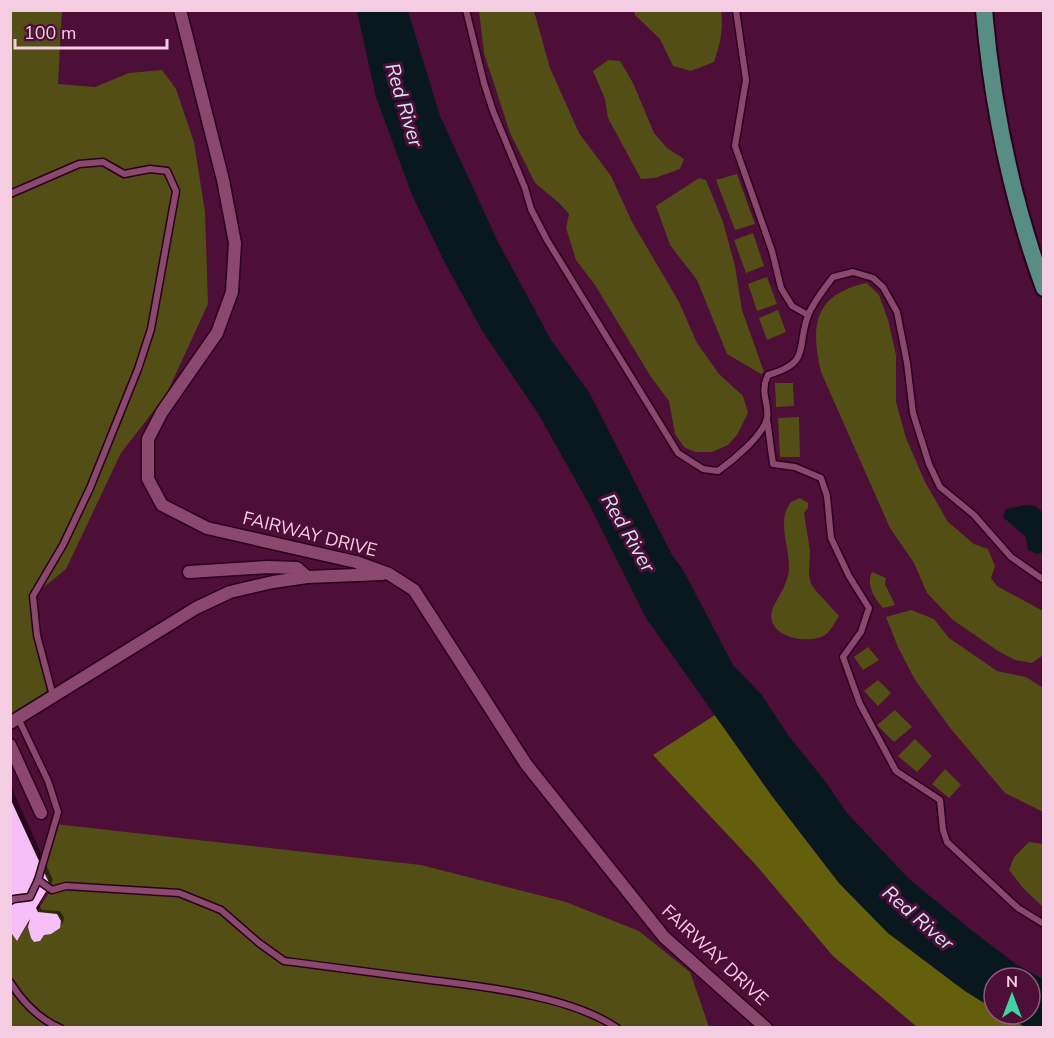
<svg xmlns="http://www.w3.org/2000/svg" width="1054" height="1038" viewBox="0 0 1054 1038" font-family="'Nunito Sans',sans-serif">
	<rect width="100%" height="100%" fill="#4d0e37"/>
	<g fill="#524e16">
		<polygon points="10,11 62,11 58,84 95,87 129,73 162,70 176,89 194,142 205,212 208,304 166,395 121,453 66,569 33,596 37,635 53,696 10,723"/>
		<polygon points="479,11 534,11 550,68 579,133 611,176 632,222 679,302 697,343 719,374 743,396 748,413 737,435 728,445 712,452 695,452 684,447 675,434 669,401 651,377 595,285 576,260 566,228 569,214 559,203 535,183 510,133 484,53"/>
		<path d="M634,11H721C724,29 720,44 714,62L691,71L673,66L660,39L635,15Z"/>
		<polygon points="608,60 620,61 633,83 654,133 667,148 684,159 680,169 655,178 641,179 608,118 605,99 593,71"/>
		<polygon points="737,174 755,224 735,230 716,180"/>
		<polygon points="699,178 706,180 723,222 735,266 742,310 764,372 761,374 727,354 697,280 670,245 656,206"/>
		<polygon points="753,233 764,266 746,273 734,240"/>
		<polygon points="767,277 777,304 757,311 748,284"/>
		<path d="M867,283L879,295L888,320L896,355V402L906,438L925,482L948,522L974,544L988,549L995,566L991,578L997,586L1043,611V655L1032,663L1015,660L998,651L953,620L927,593L914,563L890,528L821,372C810,325 814,294 867,283Z"/>
		<polygon points="778,310 786,332 767,340 759,318"/>
		<polygon points="775,383 793,383 794,406 776,407"/>
		<polygon points="799,417 800,457 780,457 778,418"/>
		<path d="M800,498L808,503V508L804,513L810,551L809,574L811,584L817,592L839,616C835,622 830,632 825,635C811,644 777,639 772,621C768,610 780,597 784,587C786,581 789,575 789,569C790,547 776,521 791,502Z"/>
		<path d="M872,572L886,578L885,584L895,605L883,608C874,598 866,585 872,572Z"/>
		<polygon points="911,610 934,619 949,638 997,671 1026,677 1043,688 1043,812 1005,793 951,729 915,680 898,647 886,617"/>
		<polygon points="868,647 879,660 863,670 854,657"/>
		<polygon points="878,680 891,693 878,706 864,691"/>
		<polygon points="895,710 912,727 894,742 877,725"/>
		<polygon points="915,739 932,756 917,772 898,756"/>
		<polygon points="945,769 961,785 949,798 932,784"/>
		<polygon points="55,824 421,865 566,902 639,931 690,972 709,1027 11,1027 10,931 17,941 51,890 38,880"/>
		<polygon points="1029,842 1043,844 1043,907 1023,888 1009,870 1014,857"/>
	</g>
	<polygon fill="#645f0c" points="715,715 772,796 839,883 888,933 965,991 994,1009 994,1014 1003,1014 1025,1027 917,1027 833,956 755,864 653,755"/>
	<g fill="#09181e">
		<polygon points="357,11 408,11 440,116 498,242 551,340 589,392 672,555 682,568 733,665 761,694 788,735 825,781 847,813 909,879 970,929 1017,965 1043,979 1043,1027 1025,1027 1003,1014 1030,1014 1030,978 994,978 994,1009 965,991 888,933 839,883 772,796 646,618 590,506 539,415 483,332 445,263 412,195 376,97"/>
		<polygon points="1025,505 1035,506 1043,513 1043,552 1037,554 1028,550 1026,537 1003,517 1006,509"/>
	</g>
	<polygon fill="#0007" points="10,780 14,793 53,880 39,905 42,910 60,911 64,917 63,923 59,927 32,917 17,939 10,929"/>
	<polygon fill="#f7bff7" points="10,798 50,885 36,908 38,912 57,914 61,921 60,928 51,934 44,935 40,941 34,942 31,938 28,927 30,919 17,941 10,931"/>
	<g fill="none" stroke-linecap="round" stroke-linejoin="round">
		<g stroke="#2b001c" stroke-width="9">
			<g id="service">
				<path d="M466,10L484,83L493,111L525,188L531,209L547,240L678,453L703,469L718,471C732,461 763,436 767,418C770,405 759,393 768,375C813,362 795,347 809,313C815,300 824,289 833,277L853,272L873,278L883,287L897,312L907,363L913,413L929,464L940,487L974,515L1011,557L1044,580"/>
				<polyline points="736,10 746,80 735,146 772,251 781,288 792,306 808,315"/>
				<polyline points="10,194 79,164 103,162 124,174 150,169 167,171 176,191 151,329 138,369 90,488 63,545 33,596 37,635 53,696"/>
				<polyline points="767,419 773,464 795,467 821,478 827,496 831,538 849,576 869,608 861,632 843,657 860,704 896,771 940,800 943,830 947,842 1018,908 1044,924"/>
				<path d="M18,718L48,781L58,812L38,880L52,890L66,886L179,893L221,910L259,943L284,961C333,967 382,974 430,980C486,987 570,996 617,1028"/>
				<polyline points="10,901 14,899 30,897 38,880"/>
				<path d="M10,982C22,1001 39,1019 60,1028"/>
			</g>
		</g>
		<g stroke="#2b001c" stroke-width="15">
			<g id="minor">
				<polyline points="180,10 223,180 235,243 232,292 217,333 162,412 148,439 148,479 162,505 207,528 356,562 389,574 414,590 526,764 664,937 766,1028"/>
				<polyline points="189,572 268,567 297,568 307,577"/>
				<polyline points="10,723 196,608 230,592 273,582 307,577 382,574"/>
				<polyline points="10,745 41,813"/>
			</g>
		</g>
		<g stroke="#2b001c" stroke-width="20">
			<path id="primary" d="M984,10C992,104 1012,200 1044,288"/>
		</g>
		<use href="#service" stroke="#8b486e" stroke-width="6"/>
		<use href="#minor" stroke="#8b486e" stroke-width="12"/>
		<use href="#primary" stroke="#578d82" stroke-width="16"/>
	</g>
	<g text-anchor="middle" dominant-baseline="central" stroke-width="6" stroke-linejoin="round" paint-order="stroke">
		<g font-size="18" fill="#f5cde2" stroke="#4d0e37">
			<text transform="translate(310 534) rotate(14)">FAIRWAY DRIVE</text>
			<text transform="translate(715 955) rotate(43)">FAIRWAY DRIVE</text>
		</g>
		<g font-size="20" font-style="italic" fill="#cee7f2" stroke="#4d0e37">
			<text transform="translate(404 105) rotate(73)">Red River</text>
			<text transform="translate(628 533) rotate(60)">Red River</text>
			<text transform="translate(918 918) rotate(41)">Red River</text>
		</g>
	</g>
	<rect width="1054" height="1038" fill="none" stroke="#f5cde2" stroke-width="24"/>
	<g transform="translate(1012 996)"><circle r="28" fill="#4d0e37" stroke="#905a7b" stroke-width="1.5"/>
	<path d="M0-4.5L10 22L0 15L-10 22Z" fill="#3fd4a2"/>
	<text y="-9" font-size="16" font-weight="bold" text-anchor="middle" fill="#f5cde2">N</text>
	</g>
	<path d="M15 39v9h152v-9" fill="none" stroke="#f5cde2" stroke-width="3"/>
	<text x="24" y="39" font-size="18" fill="#f5cde2" stroke="#4d0e37" stroke-width="4.5" paint-order="stroke">100 m</text>
</svg>
